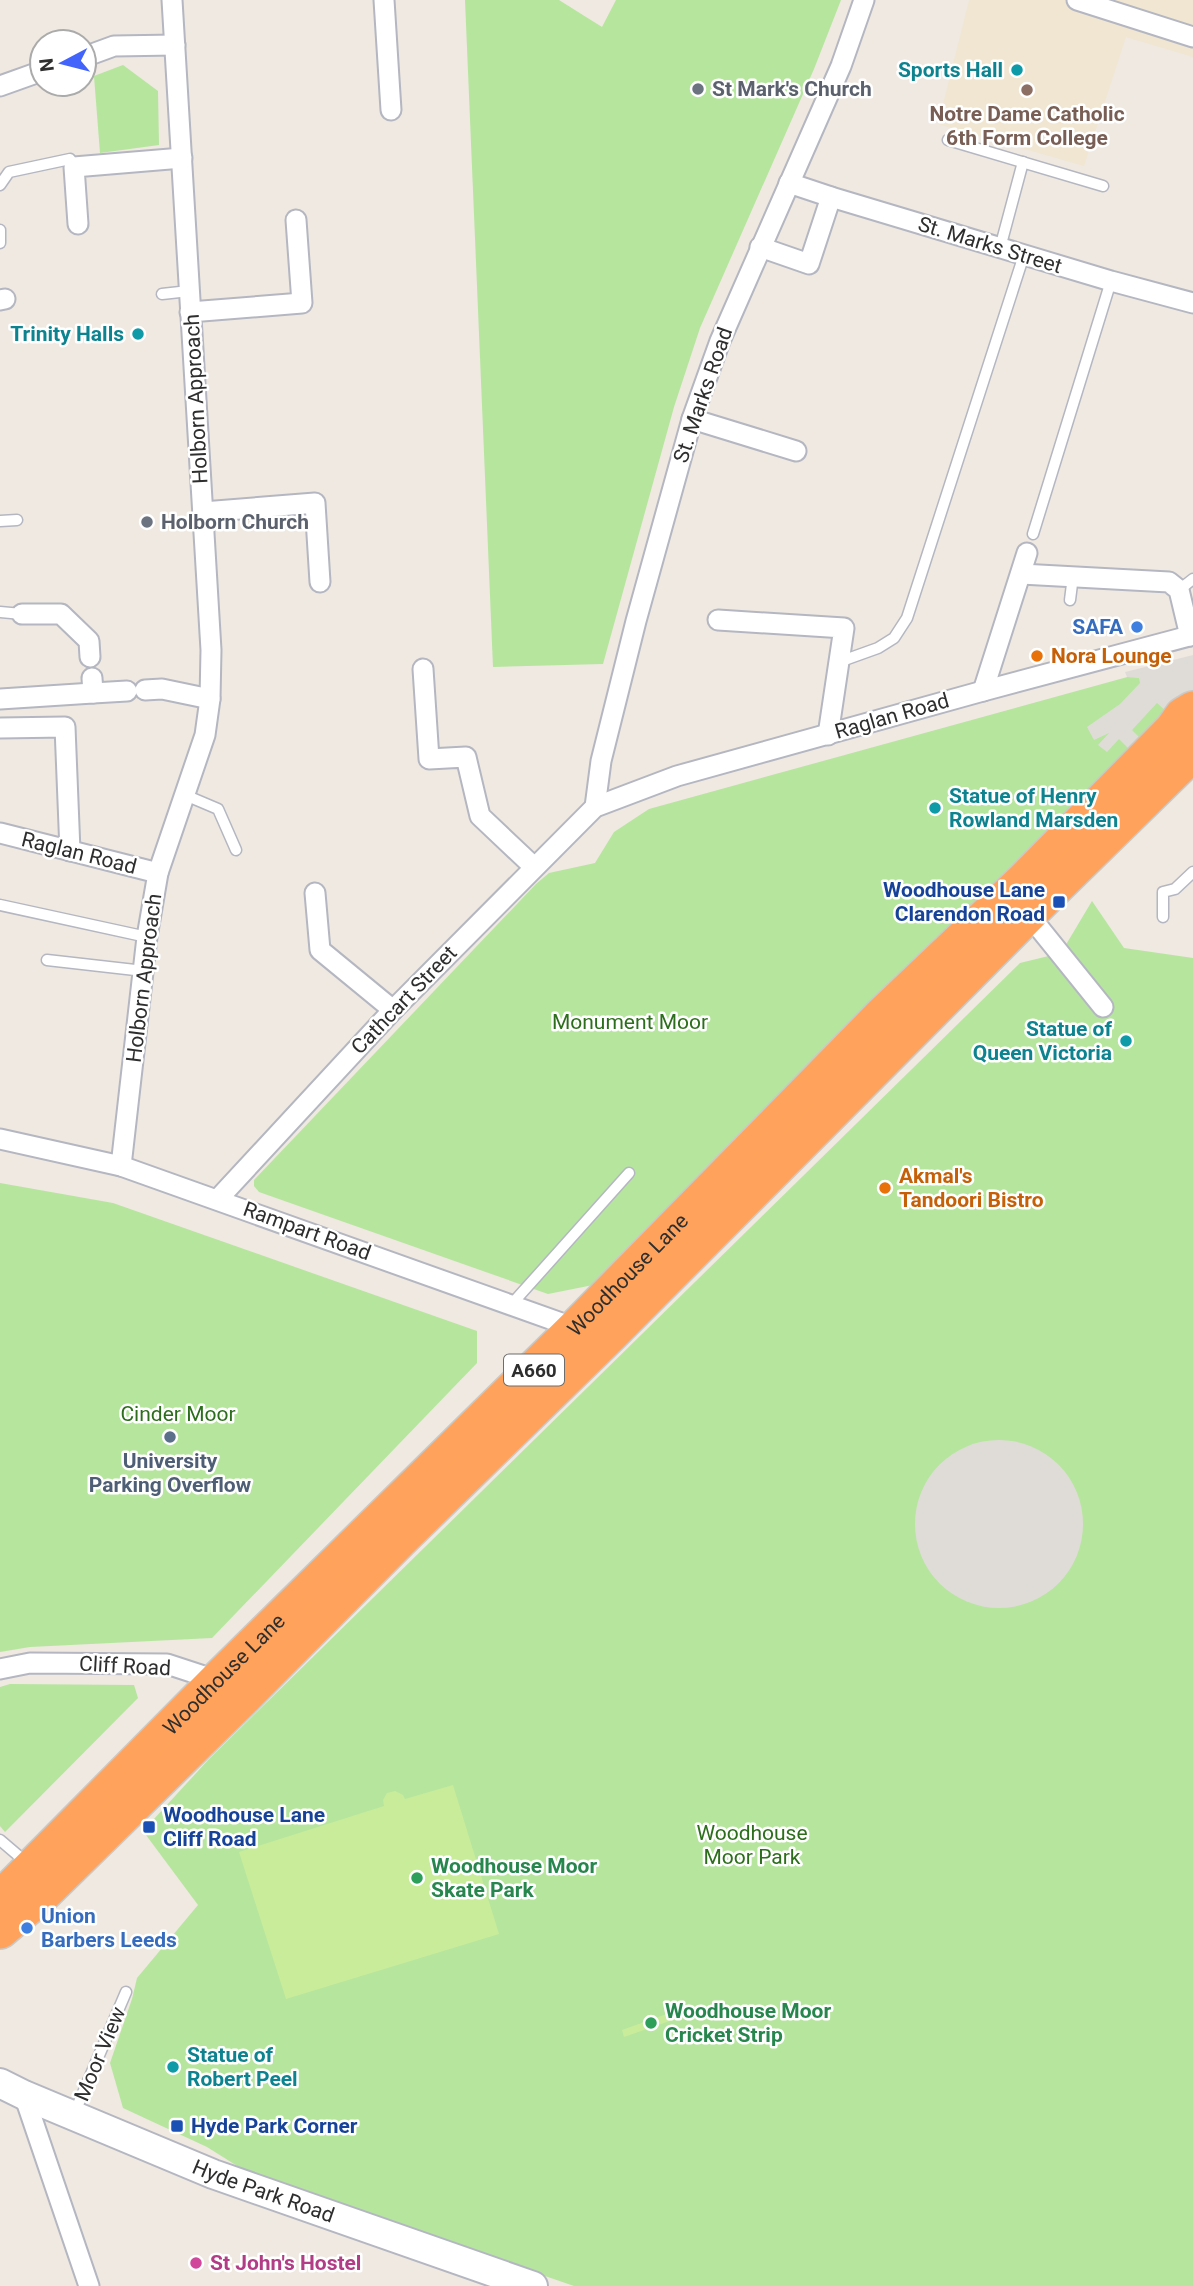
<svg xmlns="http://www.w3.org/2000/svg" width="1193" height="2286" viewBox="0 0 1193 2286" font-family="Roboto,sans-serif">
	<rect width="100%" height="100%" fill="#efe9e1"/>
	<polygon fill="#f0e6d1" points="969,0 1193,0 1193,57 1126,37 1084,166 938,124"/>
	<g fill="#b6e59e">
		<polygon points="465,0 559,0 602,27 616,0 841,0 814,69 700,328 674,407 603,664 493,667"/>
		<polygon points="123,65 158,91 159,145 100,153 94,76"/>
		<polygon points="1131,676 1139,678 1167,712 598,1284 548,1294 259,1192 254,1186 254,1180 536,884 549,873 595,863 614,832 649,809"/>
		<polygon points="1092,901 1124,948 1193,958 1193,2286 574,2286 250,2174 207,2147 123,2108 110,2063 132,1999 137,1978 198,1905 143,1831 209,1759 1020,963 1061,953"/>
		<polygon points="0,1183 113,1203 477,1331 477,1363 212,1638 30,1647 0,1652"/>
		<polygon points="10,1684 134,1685 138,1698 5,1832 0,1826 0,1687"/>
	</g>
	<g fill="#c9ec9a">
		<polygon points="453,1785 499,1934 286,1999 239,1852 384,1806 383,1800 387,1793 395,1791 403,1795 405,1799"/>
		<polygon points="678,2010 681,2017 624,2037 622,2030"/>
	</g>
	<g fill="#dfdcd8">
		<polygon points="1193,655 1193,691 1185,700 1167,712 1157,703 1132,730 1144,742 1133,753 1119,739 1107,752 1098,745 1109,733 1094,740 1087,727 1120,704 1140,683 1139,678 1127,677 1125,672"/>
		<circle cx="999" cy="1524" r="84"/>
	</g>
	<g fill="none" stroke-linecap="round" stroke-linejoin="round">
		<g stroke="#b4b7c1" stroke-width="13">
			<g id="lane">
				<polyline points="67,38 69,42"/>
				<polyline points="948,140 1103,186"/>
				<polyline points="0,185 9,172 70,159 74,167"/>
				<polyline points="0,230 0,243"/>
				<polyline points="1000,248 1023,162"/>
				<polyline points="162,294 189,291"/>
				<polyline points="0,521 17,520"/>
				<polyline points="1033,534 1111,281"/>
				<polyline points="1179,590 1193,579"/>
				<polyline points="1070,600 1073,576"/>
				<polyline points="0,612 22,614"/>
				<polyline points="839,662 878,648 894,638 907,618 1024,255"/>
				<polyline points="185,795 218,809 236,850"/>
				<polyline points="0,905 147,937"/>
				<polyline points="1163,917 1163,892 1175,889 1193,872"/>
				<polyline points="47,960 144,971"/>
				<polyline points="511,1305 629,1173"/>
				<polyline points="0,1840 27,1863"/>
				<polyline points="74,2114 126,1992"/>
			</g>
		</g>
		<g stroke="#b4b7c1" stroke-width="23">
			<g id="street">
				<polyline points="384,0 391,110"/>
				<polyline points="1077,0 1193,37"/>
				<polyline points="84,57 114,46 175,45"/>
				<polyline points="0,86 42,71"/>
				<polyline points="789,183 831,197 1111,281 1193,303"/>
				<polyline points="78,224 74,167 182,158"/>
				<polyline points="760,247 809,264 831,197"/>
				<polyline points="0,300 5,299"/>
				<polyline points="190,312 302,303 296,220"/>
				<polyline points="692,419 796,451"/>
				<polyline points="203,512 315,503 320,582"/>
				<polyline points="1021,574 1169,582 1179,590 1190,636"/>
				<polyline points="22,614 61,614 89,641 90,657"/>
				<polyline points="718,620 844,628 828,735"/>
				<polyline points="423,669 429,759 466,757 480,816 534,867"/>
				<polyline points="92,678 93,693 127,691"/>
				<polyline points="145,690 162,689 210,699"/>
				<polyline points="983,691 1027,553"/>
				<polyline points="0,699 93,693"/>
				<polyline points="0,728 65,727 70,851"/>
				<polyline points="595,807 601,761 636,621 692,419 720,341 841,66 864,0"/>
				<polyline points="0,833 158,873"/>
				<polyline points="315,893 320,950 393,1010"/>
				<polyline points="1028,914 1103,1007"/>
				<polyline points="0,1139 121,1166 581,1330"/>
				<polyline points="121,1166 147,937 158,873 205,735 210,699 211,650 172,0"/>
				<polyline points="218,1199 393,1010 595,807 677,776 983,691 1193,635"/>
				<polyline points="0,1669 30,1663 167,1664 222,1682"/>
				<polyline points="24,2095 89,2286"/>
			</g>
		</g>
		<g stroke="#b4b7c1" stroke-width="32">
			<g id="secondary">
				<path id="s1" d="M0,2083L24,2095L213,2174L533,2286"/>
			</g>
		</g>
		<g stroke="#c9c9c9" stroke-width="40">
			<g id="highway">
				<path id="s2" d="M0,1900L219,1679L575,1329L882,1016L1023,882L1173,730L1183,716L1193,710"/>
				<polyline points="0,1930 40,1896 242,1698 399,1540 609,1335 1048,894 1193,752"/>
			</g>
		</g>
		<use href="#lane" stroke="#fff" stroke-width="10"/>
		<use href="#street" stroke="#fff" stroke-width="19"/>
		<use href="#secondary" stroke="#fff" stroke-width="28"/>
		<use href="#highway" stroke="#ffa35c" stroke-width="37"/>
	</g>
	<g fill="#0f9aa8" stroke="#fff" stroke-width="2.5">
		<circle cx="1017" cy="70" r="7"/>
		<circle cx="138" cy="334" r="7"/>
		<circle cx="935" cy="808" r="7"/>
		<circle cx="1126" cy="1041" r="7"/>
		<circle cx="173" cy="2067" r="7"/>
	</g>
	<g fill="#6b7280" stroke="#fff" stroke-width="2.5">
		<circle cx="698" cy="89" r="7"/>
		<circle cx="147" cy="522" r="7"/>
	</g>
	<circle fill="#8d6e63" stroke="#fff" stroke-width="2.5" cx="1027" cy="90" r="7"/>
	<g fill="#3f7fe0" stroke="#fff" stroke-width="2.5">
		<circle cx="1137" cy="627" r="7"/>
		<circle cx="27" cy="1928" r="7"/>
	</g>
	<g fill="#e8710a" stroke="#fff" stroke-width="2.5">
		<circle cx="1037" cy="656" r="7"/>
		<circle cx="885" cy="1188" r="7"/>
	</g>
	<g fill="#1a4fb4" stroke="#fff" stroke-width="2.5">
		<rect x="1052" y="895" width="14" height="14" rx="3.5"/>
		<rect x="142" y="1820" width="14" height="14" rx="3.5"/>
		<rect x="170" y="2119" width="14" height="14" rx="3.5"/>
	</g>
	<circle fill="#5c6f8a" stroke="#fff" stroke-width="2.5" cx="170" cy="1437" r="7"/>
	<g fill="#2e9e5b" stroke="#fff" stroke-width="2.5">
		<circle cx="417" cy="1878" r="7"/>
		<circle cx="651" cy="2023" r="7"/>
	</g>
	<circle fill="#d1479c" stroke="#fff" stroke-width="2.5" cx="196" cy="2263" r="7"/>
	<g text-anchor="middle" dominant-baseline="central" stroke-width="5" stroke-linejoin="round" paint-order="stroke">
		<rect fill="#fff" stroke="#6d6d6d" stroke-width="2" x="504" y="1354.5" width="60" height="31" rx="5"/>
		<g font-size="19" font-weight="bold" fill="#2e2e2e">
			<text x="534" y="1370">A660</text>
		</g>
		<g font-size="21" font-weight="bold" fill="#0d838f" stroke="#fff" text-anchor="end">
			<text x="1003" y="70">Sports Hall</text>
			<text x="124" y="334">Trinity Halls</text>
			<text x="949" y="796" text-anchor="start">Statue of Henry<tspan x="949" dy="24">Rowland Marsden</tspan></text>
			<text x="1112" y="1029">Statue of<tspan x="1112" dy="24">Queen Victoria</tspan></text>
			<text x="187" y="2055" text-anchor="start">Statue of<tspan x="187" dy="24">Robert Peel</tspan></text>
		</g>
		<g font-size="21" font-weight="bold" fill="#5b616d" stroke="#fff" text-anchor="start">
			<text x="712" y="89">St Mark's Church</text>
			<text x="161" y="522">Holborn Church</text>
		</g>
		<g font-size="21" font-weight="bold" fill="#785e54" stroke="#fff">
			<text x="1027" y="114">Notre Dame Catholic<tspan x="1027" dy="24">6th Form College</tspan></text>
		</g>
		<g font-size="21" fill="#2e2e2e" stroke="#fff">
			<text transform="translate(990 245) rotate(17)">St. Marks Street</text>
			<text transform="translate(703 395) rotate(-71)">St. Marks Road</text>
			<text transform="translate(196 399) rotate(-93)">Holborn Approach</text>
			<text transform="translate(892 716) rotate(-16)">Raglan Road</text>
			<text transform="translate(79 853) rotate(14)">Raglan Road</text>
			<text transform="translate(144 978) rotate(-83)">Holborn Approach</text>
			<text transform="translate(404 1000) rotate(-46)">Cathcart Street</text>
			<text transform="translate(307 1231) rotate(20)">Rampart Road</text>
			<text stroke="none"><textPath href="#s2" startOffset="886">Woodhouse Lane</textPath></text>
			<text transform="translate(125 1666) rotate(3)">Cliff Road</text>
			<text stroke="none"><textPath href="#s2" startOffset="318">Woodhouse Lane</textPath></text>
			<text transform="translate(100 2054) rotate(-67)">Moor View</text>
			<text stroke="none"><textPath href="#s1" startOffset="285">Hyde Park Road</textPath></text>
		</g>
		<g font-size="21" font-weight="bold" fill="#366cbe" stroke="#fff" text-anchor="end">
			<text x="1123" y="627">SAFA</text>
			<text x="41" y="1916" text-anchor="start">Union<tspan x="41" dy="24">Barbers Leeds</tspan></text>
		</g>
		<g font-size="21" font-weight="bold" fill="#c56008" stroke="#fff" text-anchor="start">
			<text x="1051" y="656">Nora Lounge</text>
			<text x="899" y="1176">Akmal's<tspan x="899" dy="24">Tandoori Bistro</tspan></text>
		</g>
		<g font-size="21" font-weight="bold" fill="#164399" stroke="#fff" text-anchor="start">
			<text x="1045" y="890" text-anchor="end">Woodhouse Lane<tspan x="1045" dy="24">Clarendon Road</tspan></text>
			<text x="163" y="1815">Woodhouse Lane<tspan x="163" dy="24">Cliff Road</tspan></text>
			<text x="191" y="2126">Hyde Park Corner</text>
		</g>
		<g font-size="21" fill="#2c6e1b" stroke="#fff">
			<text x="630" y="1022">Monument Moor</text>
			<text x="178" y="1414">Cinder Moor</text>
			<text x="752" y="1833">Woodhouse<tspan x="752" dy="24">Moor Park</tspan></text>
		</g>
		<g font-size="21" font-weight="bold" fill="#4e5e75" stroke="#fff">
			<text x="170" y="1461">University<tspan x="170" dy="24">Parking Overflow</tspan></text>
		</g>
		<g font-size="21" font-weight="bold" fill="#27864d" stroke="#fff" text-anchor="start">
			<text x="431" y="1866">Woodhouse Moor<tspan x="431" dy="24">Skate Park</tspan></text>
			<text x="665" y="2011">Woodhouse Moor<tspan x="665" dy="24">Cricket Strip</tspan></text>
		</g>
		<g font-size="21" font-weight="bold" fill="#b23c85" stroke="#fff" text-anchor="start">
			<text x="210" y="2263">St John's Hostel</text>
		</g>
	</g>
	<g transform="translate(63 63) rotate(263)"><circle r="33" fill="#ffffff" stroke="#ababab" stroke-width="2"/>
	<path d="M0-5L12 26L0 18L-12 26Z" fill="#4264fb"/>
	<text y="-10" font-size="19" font-weight="bold" text-anchor="middle" fill="#2e2e2e">N</text>
	</g>
</svg>
